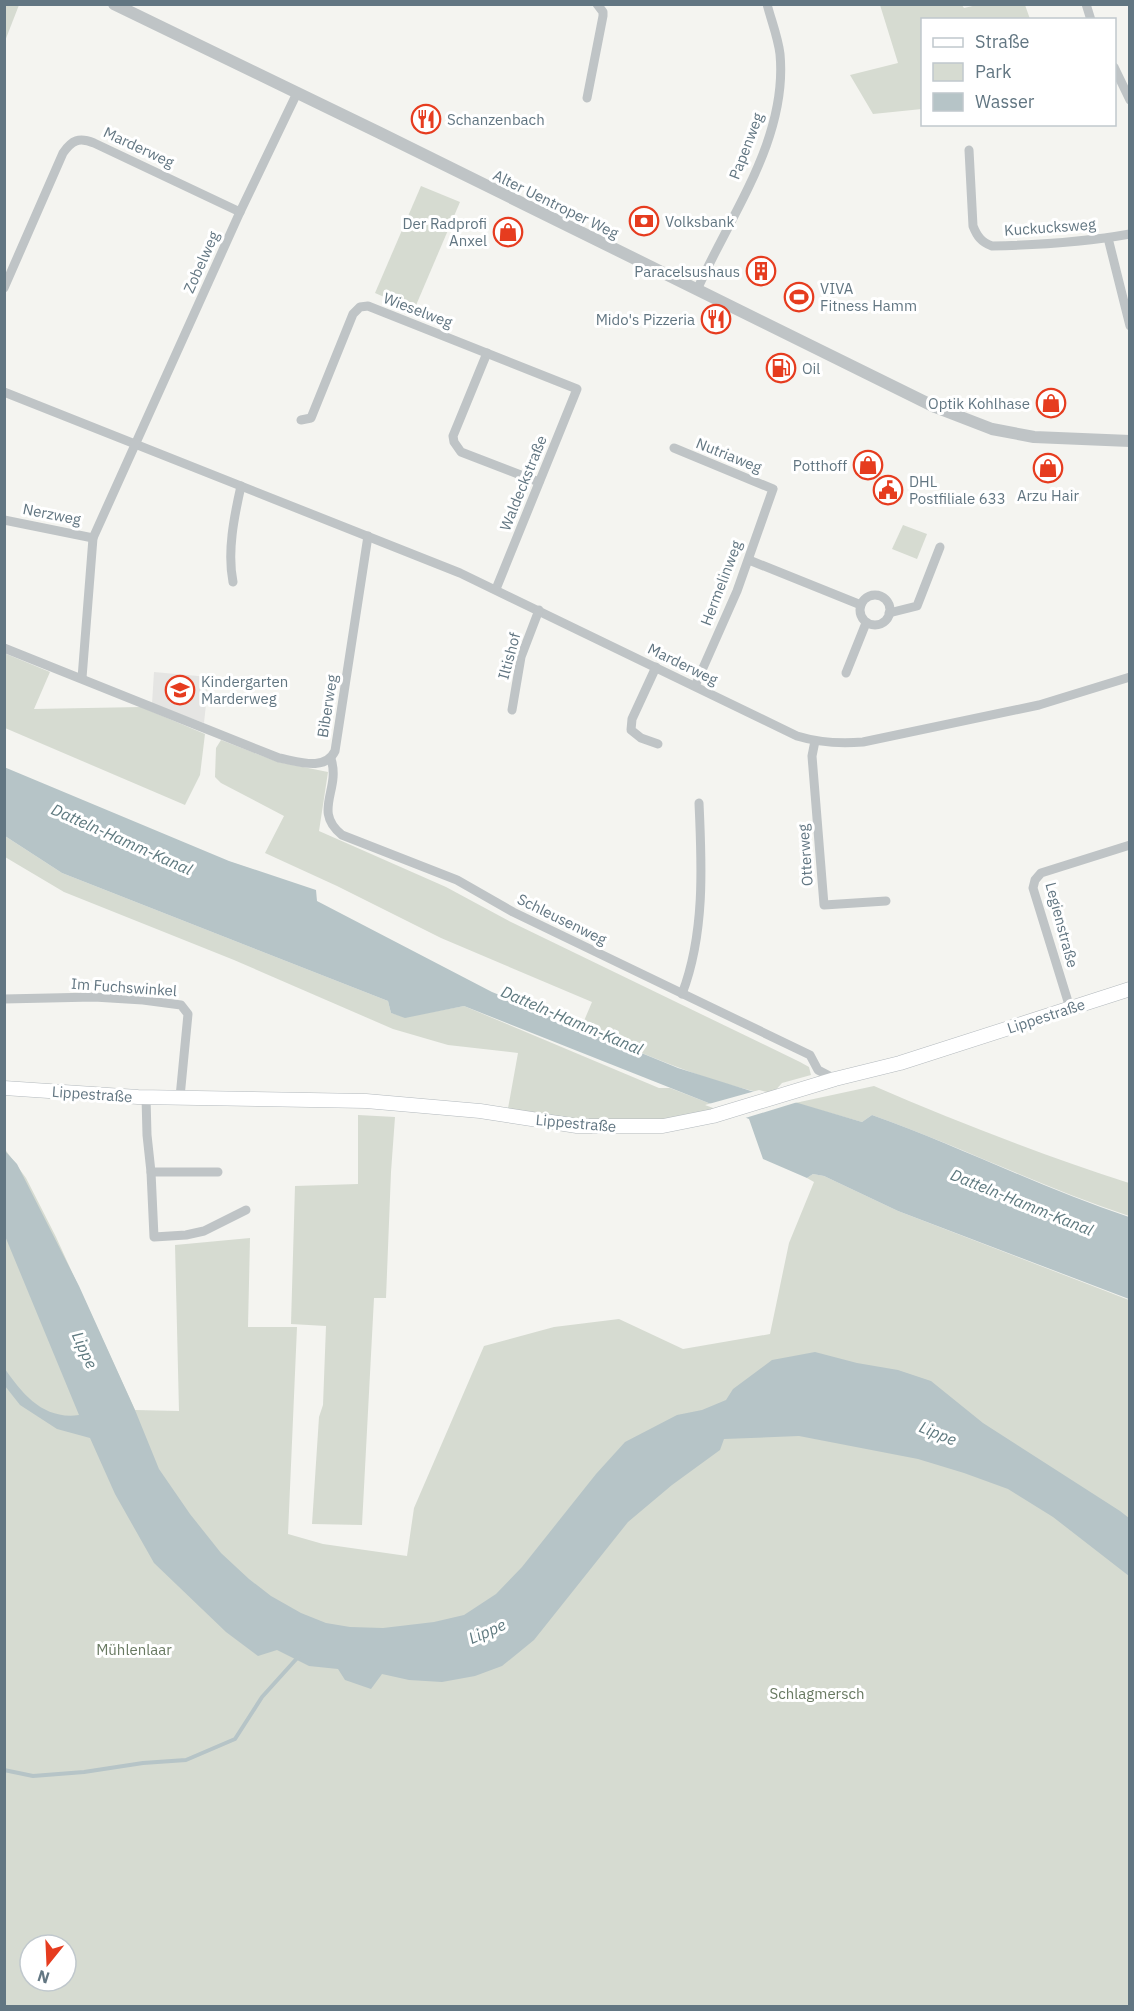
<svg xmlns="http://www.w3.org/2000/svg" width="1134" height="2011" viewBox="0 0 1134 2011" font-family="'IBM Plex Sans',sans-serif">
	<rect width="100%" height="100%" fill="#f4f4f0"/>
	<polygon fill="#e5e5e3" points="154,672 209,677 204,723 152,704"/>
	<g fill="#d6dbd1" fill-rule="evenodd">
		<polygon points="5,4 19,5 5,41 4,5"/>
		<polygon points="961,4 964,8 977,5 1025,5 1030,19 922,20 922,109 873,114 850,75 898,63 880,5"/>
		<polygon points="421,186 460,202 414,310 375,293"/>
		<polygon points="903,525 927,534 917,559 892,549"/>
		<polygon points="4,653 50,672 34,709 141,707 205,734 200,775 185,805 5,728"/>
		<path d="M221,740L278,762L328,772L319,831L446,887L511,922L800,1062L809,1067L811,1075L782,1083L771,1095C705,1082 643,1053 581,1028L592,1002L441,938L337,886L265,853L284,816L221,783L215,777L216,748Z"/>
		<polygon points="5,836 62,873 388,1001 391,1013 405,1017 464,1006 659,1088 670,1088 724,1109 636,1125 507,1114 518,1053 448,1045 393,1029 234,960 64,892 5,857"/>
		<path d="M874,1086C957,1122 1043,1155 1129,1183V1216C1042,1187 959,1146 872,1115L862,1122L795,1103Z"/>
		<polygon points="358,1115 395,1117 391,1172 386,1298 374,1298 362,1525 312,1524 319,1417 323,1405 326,1326 291,1324 295,1186 358,1184"/>
		<path d="M4,1148L26,1178L56,1237L135,1410L179,1411L175,1245L250,1238L248,1327H297L288,1534L323,1544L407,1556L414,1508L484,1346L554,1327L619,1319L683,1349L770,1334L789,1243L814,1182L807,1178L813,1174L824,1176L898,1211L1129,1300V2006H5ZM30,1945H66V1981H30Z"/>
	</g>
	<g fill="#b6c4c7">
		<path d="M4,767L229,861L316,890L317,901L492,992L678,1068L751,1091L771,1095L862,1122L872,1115C959,1146 1042,1188 1129,1217V1299L898,1211L824,1176L813,1174L807,1178L763,1159L749,1119L464,1006L405,1018L391,1013L388,1001L62,873L5,836Z"/>
		<path d="M5,1151L17,1164L79,1286L135,1410L159,1469L190,1514L221,1553L249,1579L271,1596L301,1613L326,1623L350,1627L383,1628L434,1622L464,1615L496,1594L522,1567L596,1474L625,1442L677,1415L702,1410L726,1400L733,1389L772,1360L815,1352L857,1363L898,1370L931,1381L983,1423L1120,1511L1129,1518V1576L1053,1517L1008,1489L964,1473L918,1459L799,1436L724,1439L720,1450L672,1485L628,1522L534,1640L502,1666L475,1676L442,1682L409,1680L382,1674L371,1689L345,1680L338,1669L309,1666L277,1650L258,1656L226,1632L154,1563L115,1494L90,1438L57,1429L20,1405L5,1386V1369C23,1395 44,1420 79,1415L5,1236Z"/>
	</g>
	<polygon fill="#f4f4f0" points="759,1090 801,1101 742,1119 705,1105"/>
	<g fill="none" stroke-linecap="round" stroke-linejoin="round">
		<polyline stroke="#b6c4c7" stroke-width="4" points="4,1770 33,1776 84,1772 143,1763 186,1760 235,1739 262,1697 299,1656"/>
		<g stroke="#b3b9bd" stroke-width="15">
			<polyline id="secondary" points="4,1088 138,1097 366,1101 480,1111 577,1126 663,1126 713,1116 835,1079 900,1063 1130,989"/>
		</g>
		<g stroke="#bfc4c6" stroke-width="9">
			<polyline points="1086,4 1091,20"/>
			<polyline points="1114,67 1130,100"/>
			<polyline points="587,98 603,16 603,12 597,4"/>
			<path d="M969,150L973,226C977,236 981,242 992,246C1037,245 1085,242 1130,234"/>
			<polyline points="1108,238 1130,326"/>
			<path d="M4,288L63,153C72,140 79,137 94,143L240,212"/>
			<path d="M697,290C730,215 788,139 780,54C778,37 771,20 767,4"/>
			<polyline points="487,353 453,436 454,442 461,452 539,482"/>
			<path d="M4,392L460,573L797,736C820,743 840,744 863,742L1039,705L1130,677"/>
			<polyline points="301,420 311,418 353,314 360,307 368,306 577,389 496,589"/>
			<polyline points="674,448 773,489 737,591 695,686"/>
			<polyline points="4,520 93,538"/>
			<polyline points="749,560 861,605"/>
			<path d="M233,582C227,552 234,517 241,486"/>
			<circle cx="875" cy="610" r="15"/>
			<polyline points="889,613 917,606 940,547"/>
			<path d="M4,648L279,758C297,761 325,772 335,751L368,536"/>
			<polyline points="656,667 632,719 631,730 641,738 658,744"/>
			<polyline points="846,673 866,623"/>
			<polyline points="82,678 93,538 240,212 297,93"/>
			<polyline points="512,710 521,657 539,610"/>
			<polyline points="815,741 812,756 824,905 886,901"/>
			<path d="M331,759C341,790 312,811 342,835L457,880L513,912L810,1055L818,1070L835,1079"/>
			<path d="M682,994C705,934 702,866 699,803"/>
			<polyline points="4,999 94,997 143,1000 181,1005 188,1014 180,1097"/>
			<polyline points="1070,1008 1033,888 1035,880 1041,873 1130,845"/>
			<polyline points="146,1097 147,1135 151,1172 218,1172"/>
			<polyline points="151,1172 154,1237 186,1235 204,1231 246,1210"/>
		</g>
		<polyline stroke="#bfc4c6" stroke-width="12" points="114,4 380,133 935,407 992,429 1034,437 1130,441"/>
		<use href="#secondary" stroke="#fff" stroke-width="14"/>
	</g>
	<defs>
		<g id="restaurant-ring" transform="scale(1.5)"><circle r="9.5" fill="#fff" stroke="#e63c1f" stroke-width="1.5"/><path d="M-5-6h1v4h1v-4h1v4h1v-4h1v5L-1.5 .5V6h-2V.5L-5-1ZM5-6V6H3V1.5H1.5Q1.5-4 5-6Z" fill="#e63c1f"/></g>
		<g id="bank-ring" transform="scale(1.5)"><circle r="9.5" fill="#fff" stroke="#e63c1f" stroke-width="1.5"/><path d="M-6-4H6V4H-6ZM0-2.3a2.3 2.3 0 1 0 0 4.6a2.3 2.3 0 1 0 0-4.6Z" fill="#e63c1f"/></g>
		<g id="shop-ring" transform="scale(1.5)"><circle r="9.5" fill="#fff" stroke="#e63c1f" stroke-width="1.5"/><path d="M-5-2.5h2.3a2.7 3.5 0 0 1 5.4 0H5L5.5 6h-11ZM-1.5-2.5h3a1.5 2.3 0 0 0-3 0Z" fill="#e63c1f"/></g>
		<g id="building-ring" transform="scale(1.5)"><circle r="9.5" fill="#fff" stroke="#e63c1f" stroke-width="1.5"/><path d="M-4-6H4V6H1V3H-1V6H-4ZM-2.5-4.3h1.7v1.8h-1.7ZM.8-4.3h1.7v1.8H.8ZM-2.5-1h1.7V.8h-1.7ZM.8-1h1.7V.8H.8Z" fill="#e63c1f"/></g>
		<g id="stadium-ring" transform="scale(1.5)"><circle r="9.5" fill="#fff" stroke="#e63c1f" stroke-width="1.5"/><path d="M0-5a6.5 5 0 1 0 0 10a6.5 5 0 1 0 0-10ZM-3.5-1.8h7v3.6h-7Z" fill="#e63c1f"/></g>
		<g id="fuel-ring" transform="scale(1.5)"><circle r="9.5" fill="#fff" stroke="#e63c1f" stroke-width="1.5"/><path d="M-5.5-6h7V0h2V4h1.3V-2.5L3-4.5l.8-.8L6-3V5H2.5V1h-1V6h-7ZM-4.2-4.7v3.2H.2V-4.7Z" fill="#e63c1f"/></g>
		<g id="civic-ring" transform="scale(1.5)"><circle r="9.5" fill="#fff" stroke="#e63c1f" stroke-width="1.5"/><path d="M-.6-6.5H3V-4.5H.6V-3L4-1V1h2V6H-6V1h2V-1L-.6-3ZM-1.2 2.5V6h2.4V2.5Z" fill="#e63c1f"/></g>
		<g id="school-ring" transform="scale(1.5)"><circle r="9.5" fill="#fff" stroke="#e63c1f" stroke-width="1.5"/><path d="M0-5L7-2L0 1L-7-2ZM-4 1L0 2.5L4 1V4Q0 6-4 4Z" fill="#e63c1f"/></g>
	</defs>
	<g fill-rule="evenodd">
		<use href="#restaurant-ring" x="426" y="119"/>
		<use href="#bank-ring" x="644" y="221"/>
		<use href="#shop-ring" x="508" y="232"/>
		<use href="#building-ring" x="761" y="271"/>
		<use href="#stadium-ring" x="799" y="297"/>
		<use href="#restaurant-ring" x="716" y="319"/>
		<use href="#fuel-ring" x="781" y="368"/>
		<use href="#shop-ring" x="1051" y="403"/>
		<use href="#shop-ring" x="868" y="465"/>
		<use href="#shop-ring" x="1048" y="468"/>
		<use href="#civic-ring" x="888" y="490"/>
		<use href="#school-ring" x="180" y="690"/>
	</g>
	<g text-anchor="middle" dominant-baseline="central" stroke-width="6" stroke-linejoin="round" paint-order="stroke">
		<g font-size="15" fill="#627682" stroke="#fff" text-anchor="start">
			<text x="447" y="119">Schanzenbach</text>
			<text x="665" y="221">Volksbank</text>
			<text x="487" y="223" text-anchor="end">Der Radprofi<tspan x="487" dy="17">Anxel</tspan></text>
			<text x="740" y="271" text-anchor="end">Paracelsushaus</text>
			<text x="820" y="288">VIVA<tspan x="820" dy="17">Fitness Hamm</tspan></text>
			<text x="695" y="319" text-anchor="end">Mido's Pizzeria</text>
			<text x="802" y="368">Oil</text>
			<text x="1030" y="403" text-anchor="end">Optik Kohlhase</text>
			<text x="847" y="465" text-anchor="end">Potthoff</text>
			<text x="909" y="481">DHL<tspan x="909" dy="17">Postfiliale 633</tspan></text>
			<text x="1048" y="495" text-anchor="middle">Arzu Hair</text>
			<text x="201" y="681">Kindergarten<tspan x="201" dy="17">Marderweg</tspan></text>
		</g>
		<g font-size="15" fill="#627682" stroke="#fff">
			<text transform="translate(746 146) rotate(-69)">Papenweg</text>
			<text transform="translate(139 147) rotate(25)">Marderweg</text>
			<text transform="translate(556 204) rotate(26)">Alter Uentroper Weg</text>
			<text transform="translate(1050 227) rotate(-4)">Kuckucksweg</text>
			<text transform="translate(201 262) rotate(-66)">Zobelweg</text>
			<text transform="translate(418 310) rotate(21)">Wieselweg</text>
			<text transform="translate(729 455) rotate(22)">Nutriaweg</text>
			<text transform="translate(523 483) rotate(-68)">Waldeckstraße</text>
			<text transform="translate(52 514) rotate(11)">Nerzweg</text>
			<text transform="translate(721 583) rotate(-69)">Hermelinweg</text>
			<text transform="translate(509 656) rotate(-75)">Iltishof</text>
			<text transform="translate(683 664) rotate(26)">Marderweg</text>
			<text transform="translate(327 706) rotate(-81)">Biberweg</text>
			<text transform="translate(805 855) rotate(-94)">Otterweg</text>
			<text transform="translate(562 919) rotate(26)">Schleusenweg</text>
			<text transform="translate(1062 925) rotate(75)">Legienstraße</text>
			<text transform="translate(124 987) rotate(4)">Im Fuchswinkel</text>
			<text transform="translate(1046 1016) rotate(-18)">Lippestraße</text>
			<text transform="translate(92 1094) rotate(4)">Lippestraße</text>
			<text transform="translate(576 1123) rotate(5)">Lippestraße</text>
		</g>
		<g font-size="15" fill="#687961" stroke="#fff">
			<text x="134" y="1649">Mühlenlaar</text>
			<text x="817" y="1693">Schlagmersch</text>
		</g>
		<g font-size="16" font-style="italic" fill="#5e797f" stroke="#fff">
			<text transform="translate(122 839) rotate(24)">Datteln-Hamm-Kanal</text>
			<text transform="translate(572 1020) rotate(23)">Datteln-Hamm-Kanal</text>
			<text transform="translate(1022 1202) rotate(22)">Datteln-Hamm-Kanal</text>
			<text transform="translate(85 1350) rotate(65)">Lippe</text>
			<text transform="translate(938 1433) rotate(22)">Lippe</text>
			<text transform="translate(487 1631) rotate(-24)">Lippe</text>
		</g>
	</g>
	<rect width="1134" height="2011" fill="none" stroke="#627682" stroke-width="12"/>
	<rect x="921" y="18" width="195" height="108" fill="#ffffff" stroke="#c0c8cd" stroke-width="1.5"/>
	<rect x="933" y="38" width="30" height="9" fill="#ffffff" stroke="#c0c8cd" stroke-width="1.5"/>
	<text x="975" y="48" font-size="18" fill="#627682">Straße</text>
	<rect x="933" y="63" width="30" height="18" fill="#d6dbd1" stroke="#c0c8cd" stroke-width="1.5"/>
	<text x="975" y="78" font-size="18" fill="#627682">Park</text>
	<rect x="933" y="93" width="30" height="18" fill="#b6c4c7" stroke="#c0c8cd" stroke-width="1.5"/>
	<text x="975" y="108" font-size="18" fill="#627682">Wasser</text>
	<g transform="translate(48 1963) rotate(198)"><circle r="28" fill="#ffffff" stroke="#c0c8cd" stroke-width="1.5"/>
	<path d="M0-4.5L10 22L0 15L-10 22Z" fill="#e63c1f"/>
	<text y="-9" font-size="16" font-weight="bold" text-anchor="middle" fill="#627682">N</text>
	</g>
</svg>
